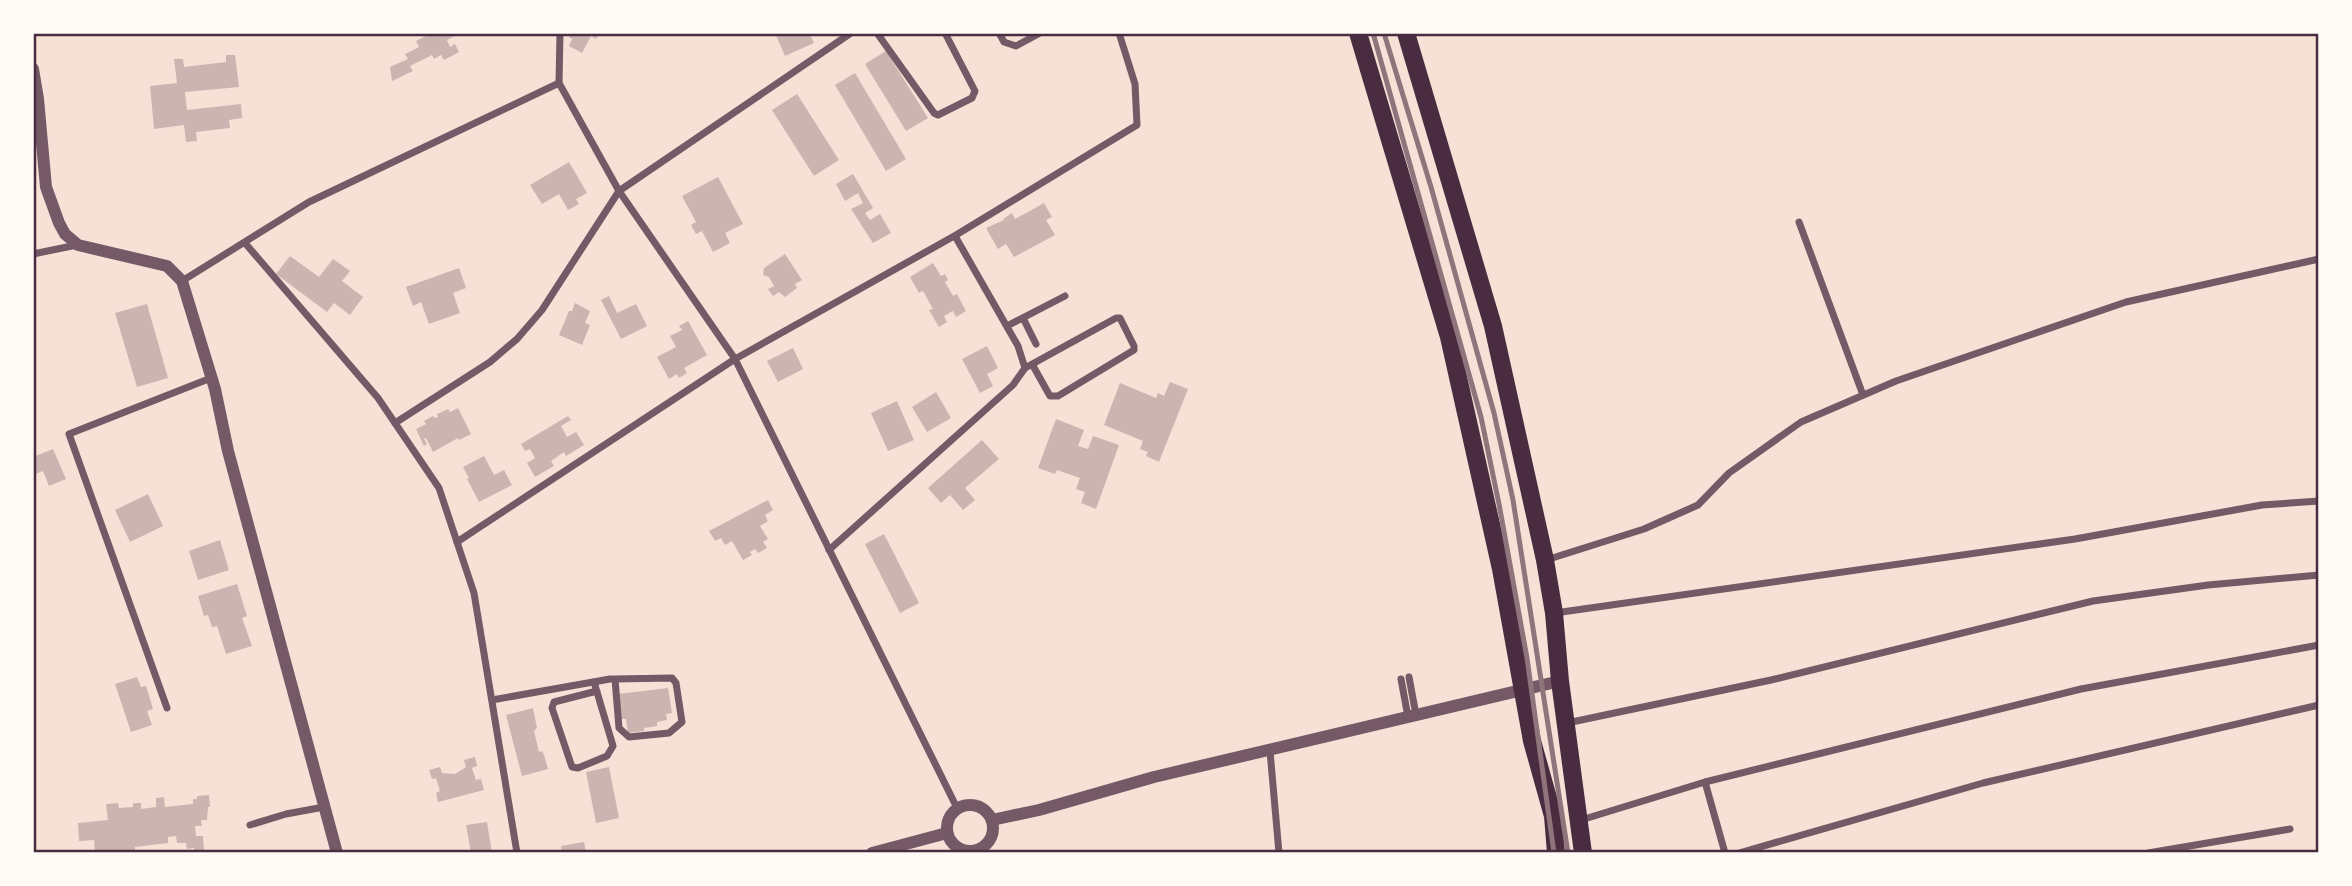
<svg xmlns="http://www.w3.org/2000/svg" width="2352" height="886" viewBox="0 0 2352 886" font-family="Figtree,sans-serif">
	<rect width="100%" height="100%" fill="#f7e1d7"/>
	<g fill="#ccb4b1">
		<polygon points="432,33 460,33 447,40 450,47 455,44 459,52 444,60 441,55 434,59 432,55 410,66 413,71 392,81 390,67 408,59 405,54 419,47 416,41"/>
		<polygon points="571,33 593,33 598,36 596,39 591,36 582,53 569,46 572,39 569,37"/>
		<polygon points="775,33 809,33 814,43 785,56"/>
		<polygon points="886,51 928,118 906,131 865,64"/>
		<polygon points="226,55 235,55 239,87 185,92 187,110 241,104 242,118 229,120 230,128 196,132 197,141 186,142 184,125 154,129 150,86 177,83 174,59 183,59 184,67 226,62"/>
		<polygon points="855,73 906,159 886,171 835,85"/>
		<polygon points="797,94 839,160 814,176 772,110"/>
		<polygon points="569,162 587,193 576,199 579,204 568,210 559,194 542,204 530,185"/>
		<polygon points="853,174 873,208 865,213 870,220 880,214 891,233 873,243 851,209 863,203 858,193 845,201 836,184"/>
		<polygon points="718,177 743,224 725,233 730,243 713,252 702,231 696,234 691,225 696,222 682,196"/>
		<polygon points="1044,203 1052,217 1046,220 1055,235 1014,257 1006,244 998,249 986,228 1004,220 1003,219 1012,213 1015,219"/>
		<polygon points="785,254 802,280 795,284 797,288 785,297 779,292 773,296 768,289 774,286 769,277 763,275 764,268"/>
		<polygon points="290,256 319,277 333,259 350,271 342,281 363,297 350,315 334,303 327,312 276,274"/>
		<polygon points="933,263 941,276 945,274 948,280 945,282 953,296 957,294 966,311 956,317 953,311 944,316 947,322 939,327 929,310 933,309 923,291 919,293 910,277"/>
		<polygon points="459,268 466,288 453,293 460,313 429,324 421,302 413,306 406,287"/>
		<polygon points="609,296 617,313 636,304 647,326 621,339 601,300"/>
		<polygon points="575,303 590,311 585,323 590,325 582,345 559,335 569,311 572,311"/>
		<polygon points="147,304 168,378 137,387 115,313"/>
		<polygon points="688,321 707,355 684,368 687,373 679,378 677,374 669,379 657,357 676,347 670,336 682,330 679,326"/>
		<polygon points="987,346 998,368 987,374 993,386 980,393 962,359"/>
		<polygon points="793,348 803,369 778,382 767,361"/>
		<polygon points="1170,382 1188,389 1159,462 1146,456 1148,452 1140,449 1143,441 1104,425 1120,383 1156,398 1158,393 1164,396"/>
		<polygon points="936,392 951,418 927,432 912,407"/>
		<polygon points="897,401 914,440 888,451 871,413"/>
		<polygon points="458,408 471,434 459,440 458,438 433,452 426,438 424,439 427,444 424,446 416,429 426,424 424,421 433,416 435,418 438,417 437,414 448,409 450,412"/>
		<polygon points="568,416 571,420 561,426 567,437 576,432 584,445 566,456 564,452 551,461 554,466 535,477 527,463 535,458 530,449 525,451 521,444"/>
		<polygon points="1056,419 1084,430 1078,446 1088,449 1093,436 1119,445 1096,509 1081,503 1085,492 1076,489 1080,478 1057,470 1055,474 1038,468"/>
		<polygon points="982,440 999,459 965,488 975,500 963,510 950,495 941,503 928,488"/>
		<polygon points="53,449 66,479 49,486 43,471 35,474 33,457"/>
		<polygon points="484,456 494,475 504,470 512,485 479,502 467,479 469,478 463,467"/>
		<polygon points="148,494 163,526 130,542 115,510"/>
		<polygon points="768,500 773,510 765,515 768,521 760,526 768,539 763,542 767,548 758,553 755,549 750,552 752,555 743,560 732,541 725,545 721,538 715,541 709,531"/>
		<polygon points="884,534 919,603 900,613 865,544"/>
		<polygon points="220,540 229,570 198,580 189,551"/>
		<polygon points="237,584 247,616 242,618 252,646 226,654 217,626 212,627 208,615 204,616 198,596"/>
		<polygon points="137,677 141,687 146,686 153,709 147,711 152,725 131,732 115,684"/>
		<polygon points="668,688 672,713 666,714 667,720 657,722 657,726 644,728 644,731 628,733 626,719 621,719 618,694"/>
		<polygon points="533,708 537,728 534,731 539,752 542,751 544,755 548,769 522,776 506,715"/>
		<polygon points="475,757 477,766 472,768 476,780 481,779 484,790 438,802 436,793 440,791 436,778 432,779 429,770 440,767 442,773 455,774 466,767 464,760"/>
		<polygon points="609,767 619,818 596,823 586,772"/>
		<polygon points="209,795 210,807 208,807 207,820 201,820 202,826 195,826 196,836 203,836 204,852 194,853 194,848 187,849 186,843 177,843 176,836 168,837 168,843 135,847 135,853 95,853 94,840 79,841 78,823 108,820 106,804 118,803 119,808 133,807 133,803 141,803 141,809 156,807 156,798 164,797 165,807 193,804 193,799 197,799 197,796"/>
		<polygon points="487,822 492,853 471,853 466,825"/>
		<polygon points="584,842 586,853 562,853 561,846"/>
	</g>
	<g fill="none" stroke-linecap="round" stroke-linejoin="round">
		<g stroke="#755966" stroke-width="7">
			<polyline points="560,33 559,83 619,191 735,359 957,808"/>
			<polyline points="877,33 934,113 938,115 972,98 975,91 945,33"/>
			<polyline points="999,33 1004,42 1016,46 1040,33"/>
			<polyline points="1799,222 1863,395"/>
			<polyline points="245,243 378,398 439,488 474,593 517,853"/>
			<polyline points="33,254 77,245"/>
			<polyline points="182,281 309,202 559,83"/>
			<polyline points="1023,318 1036,344"/>
			<polyline points="1007,326 1065,296"/>
			<polyline points="1025,368 1116,318 1120,318 1134,346 1134,350 1058,396 1050,396 1032,364"/>
			<polyline points="395,423 490,362 517,339 542,310 619,191 851,33"/>
			<polyline points="457,542 735,359 956,235 1137,125 1135,84 1119,33"/>
			<polyline points="829,550 1013,385 1025,368 1018,346 955,236"/>
			<polyline points="1546,560 1644,529 1698,505 1729,473 1801,422 1896,381 2126,302 2319,259"/>
			<polyline points="1555,613 2075,539 2262,505 2319,501"/>
			<polyline points="1409,677 1416,715"/>
			<polyline points="1401,679 1408,717"/>
			<polyline points="594,682 613,746 607,756 578,768 572,767 552,708 554,702 597,691"/>
			<polyline points="492,700 610,679 615,679 672,678 676,683 682,722 669,733 629,737 619,728 615,679"/>
			<polyline points="167,708 69,434 211,378"/>
			<polyline points="1567,723 1771,680 2093,601 2208,585 2319,575"/>
			<polyline points="1270,751 1279,853"/>
			<polyline points="1705,782 1725,853"/>
			<polyline points="1581,820 1705,782 2081,689 2319,645"/>
			<polyline points="250,825 286,814 324,807"/>
			<polyline points="969,851 969,853"/>
			<polyline points="1739,853 1983,783 2319,705"/>
			<polyline points="2148,853 2290,829"/>
		</g>
		<g stroke="#755966" stroke-width="12">
			<polyline points="33,69 38,99 46,187 59,223 65,234 78,245 167,266 182,281 215,389 228,451 337,853"/>
			<circle cx="970" cy="828" r="23"/>
			<polyline points="992,820 1039,810 1154,777 1560,681"/>
			<polyline points="872,853 947,833"/>
		</g>
		<g stroke="#4a2c40" stroke-width="18">
			<polyline points="1358,33 1449,337 1501,569 1532,741 1553,816 1556,853"/>
			<polyline points="1406,33 1493,326 1545,560 1554,613 1560,681 1583,853"/>
		</g>
		<g stroke="#8f747c" stroke-width="5">
			<polyline points="1373,33 1481,417 1499,504 1527,658 1554,853"/>
			<polyline points="1384,33 1431,187 1494,413 1513,500 1568,853"/>
		</g>
	</g>
	<rect width="2352" height="886" fill="none" stroke="#fffaf5" stroke-width="70"/>
	<rect x="35" y="35" width="2282" height="816" fill="none" stroke="#4a2c40" stroke-width="2.5"/>
</svg>
